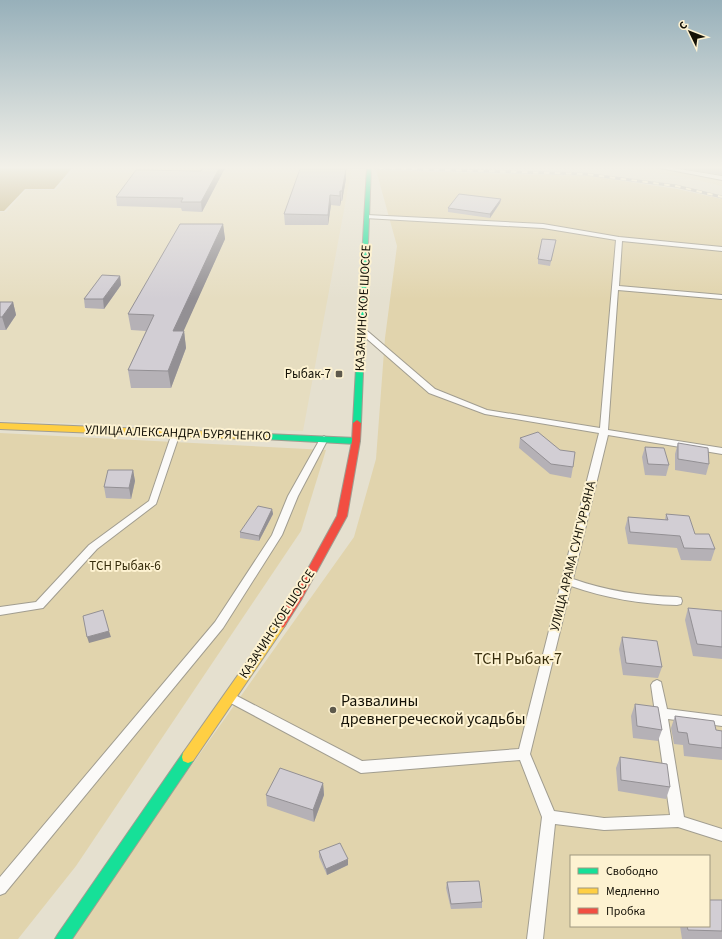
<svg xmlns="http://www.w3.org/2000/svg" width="722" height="939" viewBox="0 0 722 939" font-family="'Source Sans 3',sans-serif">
	<rect width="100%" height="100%" fill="#e5e0cf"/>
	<g fill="#e6ddc0">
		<polygon points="76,167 352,167 303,431 0,421 0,212 6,212 26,190 56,190"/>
		<polygon points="599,167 722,167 722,186 684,177 624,169"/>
	</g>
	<g fill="#e1d4ad" fill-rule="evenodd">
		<path d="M376,170L589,176L677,189L722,199V939H68L354,537L376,459L385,338L397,246ZM571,856H709V926H571Z"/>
		<polygon points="0,433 326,450 301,531 76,866 18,939 0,939"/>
	</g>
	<polygon fill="#bdab75" points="0,167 73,167 54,189 25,189 4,211 0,211"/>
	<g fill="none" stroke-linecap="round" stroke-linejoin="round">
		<g stroke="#a19d90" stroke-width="2">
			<g id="lane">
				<polygon points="655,167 667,167 722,176 722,180"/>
				<path d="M367,215L543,224L619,237L722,247V251L622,241L619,286L722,295V299L618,290L608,430L722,448V454L608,435L573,579C607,591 641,596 677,597L681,598L682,601L681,604L677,605C640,604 606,598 571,586L530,754L554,811L604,818L670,815L651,685L653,682L657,680L661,682L667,709L722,716V726L668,719L684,817L722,829V841L678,827L604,830L555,824L543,939H527L542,817L520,760L361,773L227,701L225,698L227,695L231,693L235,695L362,761L519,749L599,433L485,414L429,393L358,331L362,329H365L435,389L487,410L600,428L616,240L543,228L365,218V216Z"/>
				<polygon points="176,430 180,433 156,504 97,549 43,608 0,615 0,607 36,602 89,545 149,501 172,433"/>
				<polygon points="324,436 328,439 298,496 282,535 223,628 5,893 0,895 0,877 215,622 272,535 288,496 320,439"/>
			</g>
		</g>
		<g stroke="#a19d90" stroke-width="2">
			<g id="fast">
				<polygon points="367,167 371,167 361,423 357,426 353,423"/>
				<polygon points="266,434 356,438 360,441 356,444 263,439 262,437 263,435"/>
				<polygon points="188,751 193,753 194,757 193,761 72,939 55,939 58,934 183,753"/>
			</g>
		</g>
		<g stroke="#a19d90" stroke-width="2">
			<g id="slow">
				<polygon points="0,423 266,434 270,437 266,440 0,429"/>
				<polygon points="280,620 284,621 286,624 284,627 193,761 188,763 183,761 182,757 183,753 276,621"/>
			</g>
		</g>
		<g stroke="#a19d90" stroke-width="2">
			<polygon id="jam" points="357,420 361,423 360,441 347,516 301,600 284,627 280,628 276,627 274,624 292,598 337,516 352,441 353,423"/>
		</g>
		<use href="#lane" fill="#fbfaf8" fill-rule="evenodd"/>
		<use href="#fast" fill="#16e098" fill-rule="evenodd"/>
		<use href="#slow" fill="#ffcf43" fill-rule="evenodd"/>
		<use href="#jam" fill="#f24e42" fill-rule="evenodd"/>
		<g stroke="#b5b3af" stroke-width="3">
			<polyline id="rail" points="346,167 585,174 676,186 722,197"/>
		</g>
		<use href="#rail" stroke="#fdf2d1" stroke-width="2" stroke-dasharray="5.5" stroke-linecap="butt"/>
	</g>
	<g fill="#b5b1b6">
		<polygon points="203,167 225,167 225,168 202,212 182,211 181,208 117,206 116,197 201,171"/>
		<polygon points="673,167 722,167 722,175"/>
		<polygon points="346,169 346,179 342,201 341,201 340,206 331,205 328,225 285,225 284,214"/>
		<polygon points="501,199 500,203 490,218 448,212 448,208"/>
		<polygon points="223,224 225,239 183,331 184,331 186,348 171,388 131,388 128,370 146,331 131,330 128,314"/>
		<polygon points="556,240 550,266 538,264 538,259"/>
		<polygon points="120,276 121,285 104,309 85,308 84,299"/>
		<polygon points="0,302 13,302 16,315 6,330 0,330"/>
		<polygon points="520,438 573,467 571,478 550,474 519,448"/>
		<polygon points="678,443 709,464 706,475 675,470 675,454"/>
		<polygon points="645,447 669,465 666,476 645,475 642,457"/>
		<polygon points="133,470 135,481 131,499 106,498 104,487"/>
		<polygon points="272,509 273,514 259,541 240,538 240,532"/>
		<polygon points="666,514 695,534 715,549 711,561 681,560 677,548 628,544 625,528 628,517 665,520"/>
		<polygon points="688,608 722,611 722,659 693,656 685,620"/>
		<polygon points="622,637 662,667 658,678 623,675 619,649"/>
		<polygon points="635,704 662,730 658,741 633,738 631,716"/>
		<polygon points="675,716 716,730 722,731 722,760 684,756 683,745 674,744 671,728"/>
		<polygon points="620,757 670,787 666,799 618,791 616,768"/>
		<polygon points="323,783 324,795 314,822 267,806 266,795"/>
		<polygon points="319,851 348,865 327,875 319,857"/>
		<polygon points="447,882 482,902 482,908 451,909 446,888"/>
		<polygon points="722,900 722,939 682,939 680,926 709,926"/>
	</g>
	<g fill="#939094">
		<polygon points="220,167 225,167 225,168 202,212 201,202"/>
		<polygon points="346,169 346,179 342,201 342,191"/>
		<polygon points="340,191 341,201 340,206"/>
		<polygon points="330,195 331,205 328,225 328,215"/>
		<polygon points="501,199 500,203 490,218 490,214"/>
		<polygon points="223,224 225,239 176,348 173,331"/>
		<polygon points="120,276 121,285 104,309 103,299"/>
		<polygon points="13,302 16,315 6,330 2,317"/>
		<polygon points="184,331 186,348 171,388 168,371"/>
		<polygon points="133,470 135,481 131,499 129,488"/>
		<polygon points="272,509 273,514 259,541 259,536"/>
		<polygon points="109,631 111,637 89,643 87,637"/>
		<polygon points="323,783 324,795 314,822 313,810"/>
		<polygon points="348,859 348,865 327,875 326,869"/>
	</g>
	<g fill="#d2ced4" stroke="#939094">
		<polygon points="203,167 220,167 201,202 181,202 183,198 116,197 136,170 201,171"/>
		<polygon points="300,169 346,169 342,191 340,191 340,196 330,195 328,215 284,214"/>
		<polygon points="459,194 501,199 490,214 448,208"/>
		<polygon points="180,224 223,224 173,331 184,331 168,371 128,370 154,315 128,314"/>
		<polygon points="542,239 556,240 551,261 538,259"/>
		<polygon points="102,275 120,276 103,299 84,299"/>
		<polygon points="0,302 13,302 2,317 0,317"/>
		<polygon points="538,432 560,450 575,452 573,467 551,464 520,438"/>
		<polygon points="678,443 708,448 709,464 678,459"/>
		<polygon points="645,447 664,448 669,465 648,464"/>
		<polygon points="108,470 133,470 129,488 104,487"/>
		<polygon points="258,506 272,509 259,536 240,532"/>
		<polygon points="666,514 689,516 695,534 709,534 715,549 684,548 680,536 630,532 628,517 668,520"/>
		<polygon points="688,608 722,611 722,647 697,644"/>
		<polygon points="103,610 109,631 87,637 83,616"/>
		<polygon points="622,637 657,641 662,667 626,663"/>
		<polygon points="635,704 658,707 662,730 637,726"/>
		<polygon points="675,716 714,721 716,730 722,731 722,748 689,744 687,733 678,732"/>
		<polygon points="620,757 667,764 670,787 621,780"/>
		<polygon points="280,768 323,783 313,810 266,795"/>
		<polygon points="340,843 348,859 326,869 319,851"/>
		<polygon points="479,881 482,902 451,904 447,882"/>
		<polygon points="709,900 722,900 722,931 688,930 687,926 709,926"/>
	</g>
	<linearGradient id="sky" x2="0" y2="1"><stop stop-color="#97b0ba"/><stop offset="0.56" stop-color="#f3f1e9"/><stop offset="1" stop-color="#f3f1e9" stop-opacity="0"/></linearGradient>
	<rect width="722" height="299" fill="url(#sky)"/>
	<g fill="#5d594c" stroke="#fdf2d1" stroke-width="1.5">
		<rect x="335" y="370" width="8" height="8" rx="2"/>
		<circle cx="333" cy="710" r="4"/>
	</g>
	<g text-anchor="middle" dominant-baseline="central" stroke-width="4" stroke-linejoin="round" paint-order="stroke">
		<g font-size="13" fill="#141106" stroke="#fdf2d1">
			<text transform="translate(363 308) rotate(-87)">КАЗАЧИНСКОЕ ШОССЕ</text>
			<text transform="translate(178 433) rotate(2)">УЛИЦА АЛЕКСАНДРА БУРЯЧЕНКО</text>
			<text transform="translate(573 556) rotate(-76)">УЛИЦА АРАМА СУНГУРЬЯНА</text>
			<text transform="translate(277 624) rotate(-57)">КАЗАЧИНСКОЕ ШОССЕ</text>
		</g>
		<g font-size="13" fill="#141106" stroke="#fdf2d1" text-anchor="end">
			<text x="331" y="374">Рыбак-7</text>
		</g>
		<g font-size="13" fill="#352b0a" stroke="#fdf2d1">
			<text x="125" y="566">ТСН Рыбак-6</text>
		</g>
		<g font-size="16" fill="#352b0a" stroke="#fdf2d1">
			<text x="518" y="659">ТСН Рыбак-7</text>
		</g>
		<g font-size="16" fill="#141106" stroke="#fdf2d1" text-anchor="start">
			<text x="341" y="701">Развалины<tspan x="341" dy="18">древнегреческой усадьбы</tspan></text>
		</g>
	</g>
	<rect x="570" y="855" width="140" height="72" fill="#fdf2d1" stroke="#a09880"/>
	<rect x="578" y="868" width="20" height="6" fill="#16e098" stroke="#a09880"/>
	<text x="606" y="875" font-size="12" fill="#141106">Свободно</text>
	<rect x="578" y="888" width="20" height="6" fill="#ffcf43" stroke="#a09880"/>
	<text x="606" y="895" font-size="12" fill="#141106">Медленно</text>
	<rect x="578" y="908" width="20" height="6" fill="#f24e42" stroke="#a09880"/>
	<text x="606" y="915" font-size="12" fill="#141106">Пробка</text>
	<g transform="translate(690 32) rotate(313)" stroke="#fdf2d1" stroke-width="3" paint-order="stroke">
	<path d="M0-3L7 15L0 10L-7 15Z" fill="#141106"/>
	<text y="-6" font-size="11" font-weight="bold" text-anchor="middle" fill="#141106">С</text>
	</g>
</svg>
